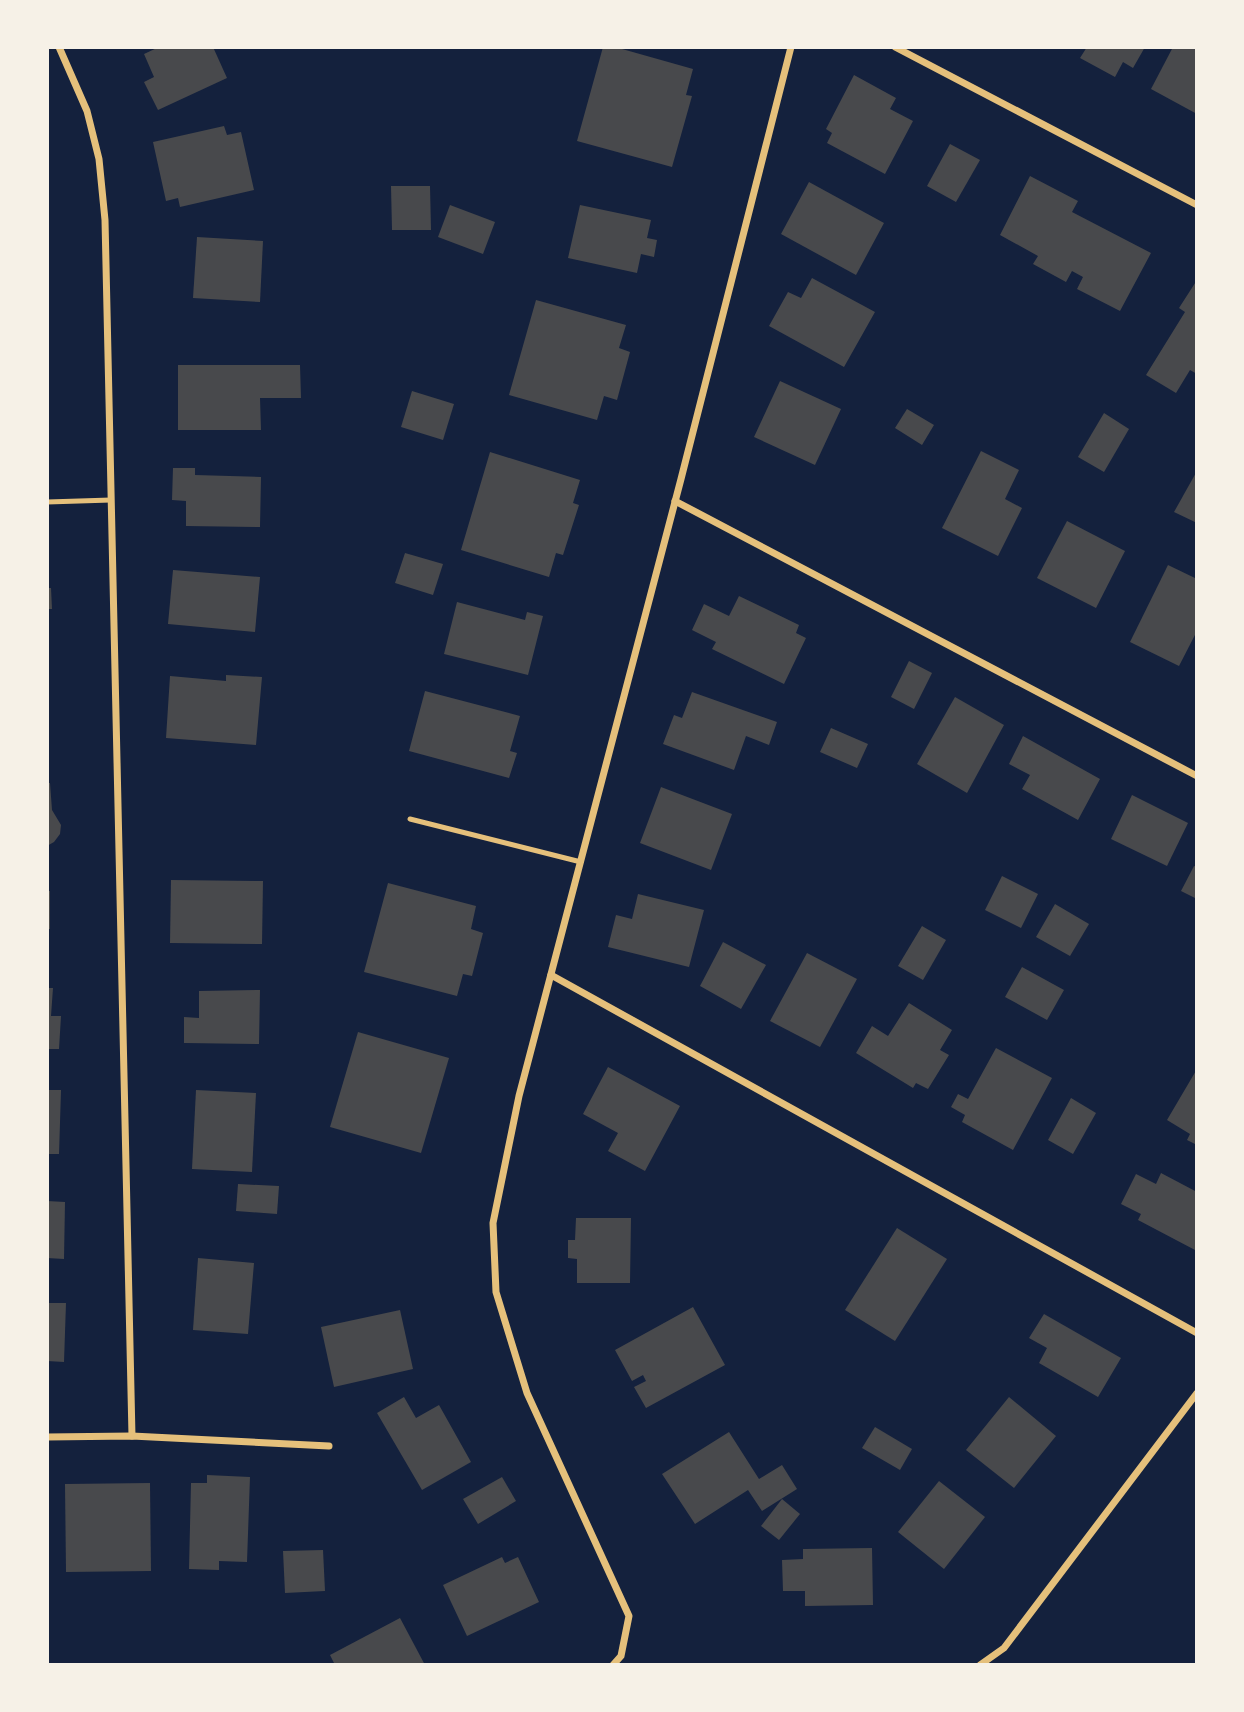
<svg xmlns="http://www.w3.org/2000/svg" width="1244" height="1712" viewBox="0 0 1244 1712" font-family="'DM Sans',sans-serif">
	<rect width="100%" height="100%" fill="#14213d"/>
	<g fill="#48494c">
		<polygon points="159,47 213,47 227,78 158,110 144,82 154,77 144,54"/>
		<polygon points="603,47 615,47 693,69 686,95 692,96 672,167 577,141"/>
		<polygon points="1087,47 1145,47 1133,68 1123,62 1115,77 1080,58"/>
		<polygon points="1173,47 1197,47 1197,114 1151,89"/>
		<polygon points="854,75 896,98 890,109 913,121 885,174 827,143 832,133 826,129"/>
		<polygon points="224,126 227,135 241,132 254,190 180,207 178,198 166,201 153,142"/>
		<polygon points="950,144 980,160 956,202 927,186"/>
		<polygon points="1030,176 1078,201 1072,212 1151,253 1120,311 1077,289 1083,277 1072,271 1066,282 1033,264 1038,256 1000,235"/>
		<polygon points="809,182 884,223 856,275 781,234"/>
		<polygon points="391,186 430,186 431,230 392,230"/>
		<polygon points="450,205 495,222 483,254 438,237"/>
		<polygon points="580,205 651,220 647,238 657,240 654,257 641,254 637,273 568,258"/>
		<polygon points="197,237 263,241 260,302 193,298"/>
		<polygon points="812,278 875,312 844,367 769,326 788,292 801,298"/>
		<polygon points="1197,280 1197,374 1190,370 1176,393 1146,375 1185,312 1179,308"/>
		<polygon points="536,300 626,325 619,348 630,352 617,400 604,396 597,420 509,395"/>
		<polygon points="178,365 300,365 301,398 260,398 261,430 178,430"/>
		<polygon points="780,381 841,409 815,465 754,437"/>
		<polygon points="412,391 454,404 443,440 401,427"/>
		<polygon points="907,409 934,425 922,445 895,428"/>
		<polygon points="1104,413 1129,429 1104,472 1078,457"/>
		<polygon points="981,451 1019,470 1005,499 1022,508 998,556 942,528"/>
		<polygon points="490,452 580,480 573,503 579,505 563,555 556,553 549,577 461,550"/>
		<polygon points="173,468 195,468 195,475 261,477 260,527 186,526 186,501 172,500"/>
		<polygon points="1197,471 1197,523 1174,512"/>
		<polygon points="1067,521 1125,551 1096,608 1037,578"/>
		<polygon points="405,553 443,564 433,595 395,583"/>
		<polygon points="1168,565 1197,579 1197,631 1179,666 1130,642"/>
		<polygon points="173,570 260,577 255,632 168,624"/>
		<polygon points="47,588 51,588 52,609 47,609"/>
		<polygon points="739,596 799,625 796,633 806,638 784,684 712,649 716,642 692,630 704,604 729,616"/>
		<polygon points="457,602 525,620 527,612 543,616 528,675 444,654"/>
		<polygon points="909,661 932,673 914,709 891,697"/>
		<polygon points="226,675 262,677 256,745 166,738 170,676 226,681"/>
		<polygon points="425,691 520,716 510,751 517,753 509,778 409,751"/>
		<polygon points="692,692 777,722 769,745 746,736 734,770 663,744 674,715 682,718"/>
		<polygon points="955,697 1004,725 967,793 917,764"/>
		<polygon points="831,728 868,744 857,768 820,752"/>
		<polygon points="1023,736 1100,779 1078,820 1022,789 1030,775 1009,764"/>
		<polygon points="47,783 50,783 52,810 61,825 60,834 54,842 47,846"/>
		<polygon points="661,787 732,814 711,870 640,843"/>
		<polygon points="1132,795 1188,823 1167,866 1111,839"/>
		<polygon points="1194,866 1197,867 1197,899 1181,891"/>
		<polygon points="1002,876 1038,894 1021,928 985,910"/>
		<polygon points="171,880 263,881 262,944 170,943"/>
		<polygon points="388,883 476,906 471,929 483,933 472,976 463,974 457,996 364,972"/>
		<rect x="47" y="891" width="3" height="38"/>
		<polygon points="638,894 704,910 689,967 608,947 616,915 632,919"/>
		<polygon points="1055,904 1089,924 1070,956 1036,937"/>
		<polygon points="922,926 946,940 923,980 898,966"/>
		<polygon points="723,942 766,965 741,1009 700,986"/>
		<polygon points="807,953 857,979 820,1047 770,1021"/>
		<polygon points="1022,967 1064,990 1047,1020 1005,997"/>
		<polygon points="47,988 53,988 51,1016 61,1016 59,1049 47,1049"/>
		<polygon points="260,990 259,1044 184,1043 184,1017 199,1018 199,991"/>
		<polygon points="909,1003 952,1030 940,1050 949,1055 928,1089 916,1083 913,1088 856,1053 872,1026 888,1036"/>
		<polygon points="358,1032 449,1058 421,1153 330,1127"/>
		<polygon points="996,1048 1052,1078 1013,1150 962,1122 965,1115 951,1107 958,1094 968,1099"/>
		<polygon points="608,1067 680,1106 645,1171 608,1151 618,1133 583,1114"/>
		<polygon points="1197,1069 1197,1145 1187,1140 1190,1134 1167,1120"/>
		<polygon points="47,1090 61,1090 59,1154 47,1154"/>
		<polygon points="196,1090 256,1093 252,1172 192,1169"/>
		<polygon points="1071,1098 1096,1113 1073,1154 1048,1140"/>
		<polygon points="1161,1173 1197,1192 1197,1246 1195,1250 1138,1220 1141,1214 1121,1204 1136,1174 1156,1184"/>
		<polygon points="238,1184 279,1186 277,1214 236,1211"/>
		<polygon points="47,1201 65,1202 64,1259 47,1258"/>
		<polygon points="576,1218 631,1218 630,1283 577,1283 577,1259 568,1258 568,1240 575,1240"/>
		<polygon points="897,1228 947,1259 895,1341 845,1310"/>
		<polygon points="198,1258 254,1263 248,1334 193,1330"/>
		<polygon points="47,1303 66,1303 64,1362 47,1361"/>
		<polygon points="693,1307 725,1365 646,1408 634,1387 646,1381 643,1375 632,1381 615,1350"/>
		<polygon points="400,1310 413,1369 334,1387 321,1327"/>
		<polygon points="1044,1314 1121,1358 1098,1397 1039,1363 1047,1348 1029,1338"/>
		<polygon points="404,1397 416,1418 439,1405 471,1462 422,1490 377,1413"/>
		<polygon points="1009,1397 1056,1436 1014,1488 966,1450"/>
		<polygon points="875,1427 912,1449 900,1470 862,1448"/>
		<polygon points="729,1432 759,1479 782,1465 797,1489 762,1511 748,1490 695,1524 662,1474"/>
		<polygon points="207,1475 250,1477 247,1562 219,1561 219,1570 189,1569 191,1483 207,1483"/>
		<polygon points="502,1477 516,1501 478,1524 463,1499"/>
		<polygon points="939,1481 985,1517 944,1569 898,1532"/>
		<polygon points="150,1483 151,1571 66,1572 65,1484"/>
		<polygon points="782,1499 800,1514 779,1540 761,1526"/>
		<polygon points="872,1548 873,1605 805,1606 805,1591 783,1591 782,1560 803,1559 803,1549"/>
		<polygon points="323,1550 325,1591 285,1593 283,1551"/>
		<polygon points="502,1557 505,1563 518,1557 539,1602 467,1636 443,1585"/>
		<polygon points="400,1618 425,1665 335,1665 330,1655"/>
	</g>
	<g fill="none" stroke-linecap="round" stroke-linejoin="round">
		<g stroke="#e5c07b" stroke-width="5">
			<polyline points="47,502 111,500"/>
			<polyline points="410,819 581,862"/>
		</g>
		<g stroke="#e5c07b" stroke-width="7">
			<polyline points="59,47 87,111 99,159 105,220 132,1436"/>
			<polyline points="895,47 1197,205"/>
			<polyline points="675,501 1197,776"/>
			<polyline points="551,975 1197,1333"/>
			<polyline points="47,1437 132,1436 329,1446"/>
			<polyline points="613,1665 621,1656 629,1616 527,1393 496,1292 493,1223 519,1096 681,479 791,47"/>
			<polyline points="980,1665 1004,1648 1197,1393"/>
		</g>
	</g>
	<rect width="1244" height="1712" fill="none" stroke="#f6f1e7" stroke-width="98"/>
</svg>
